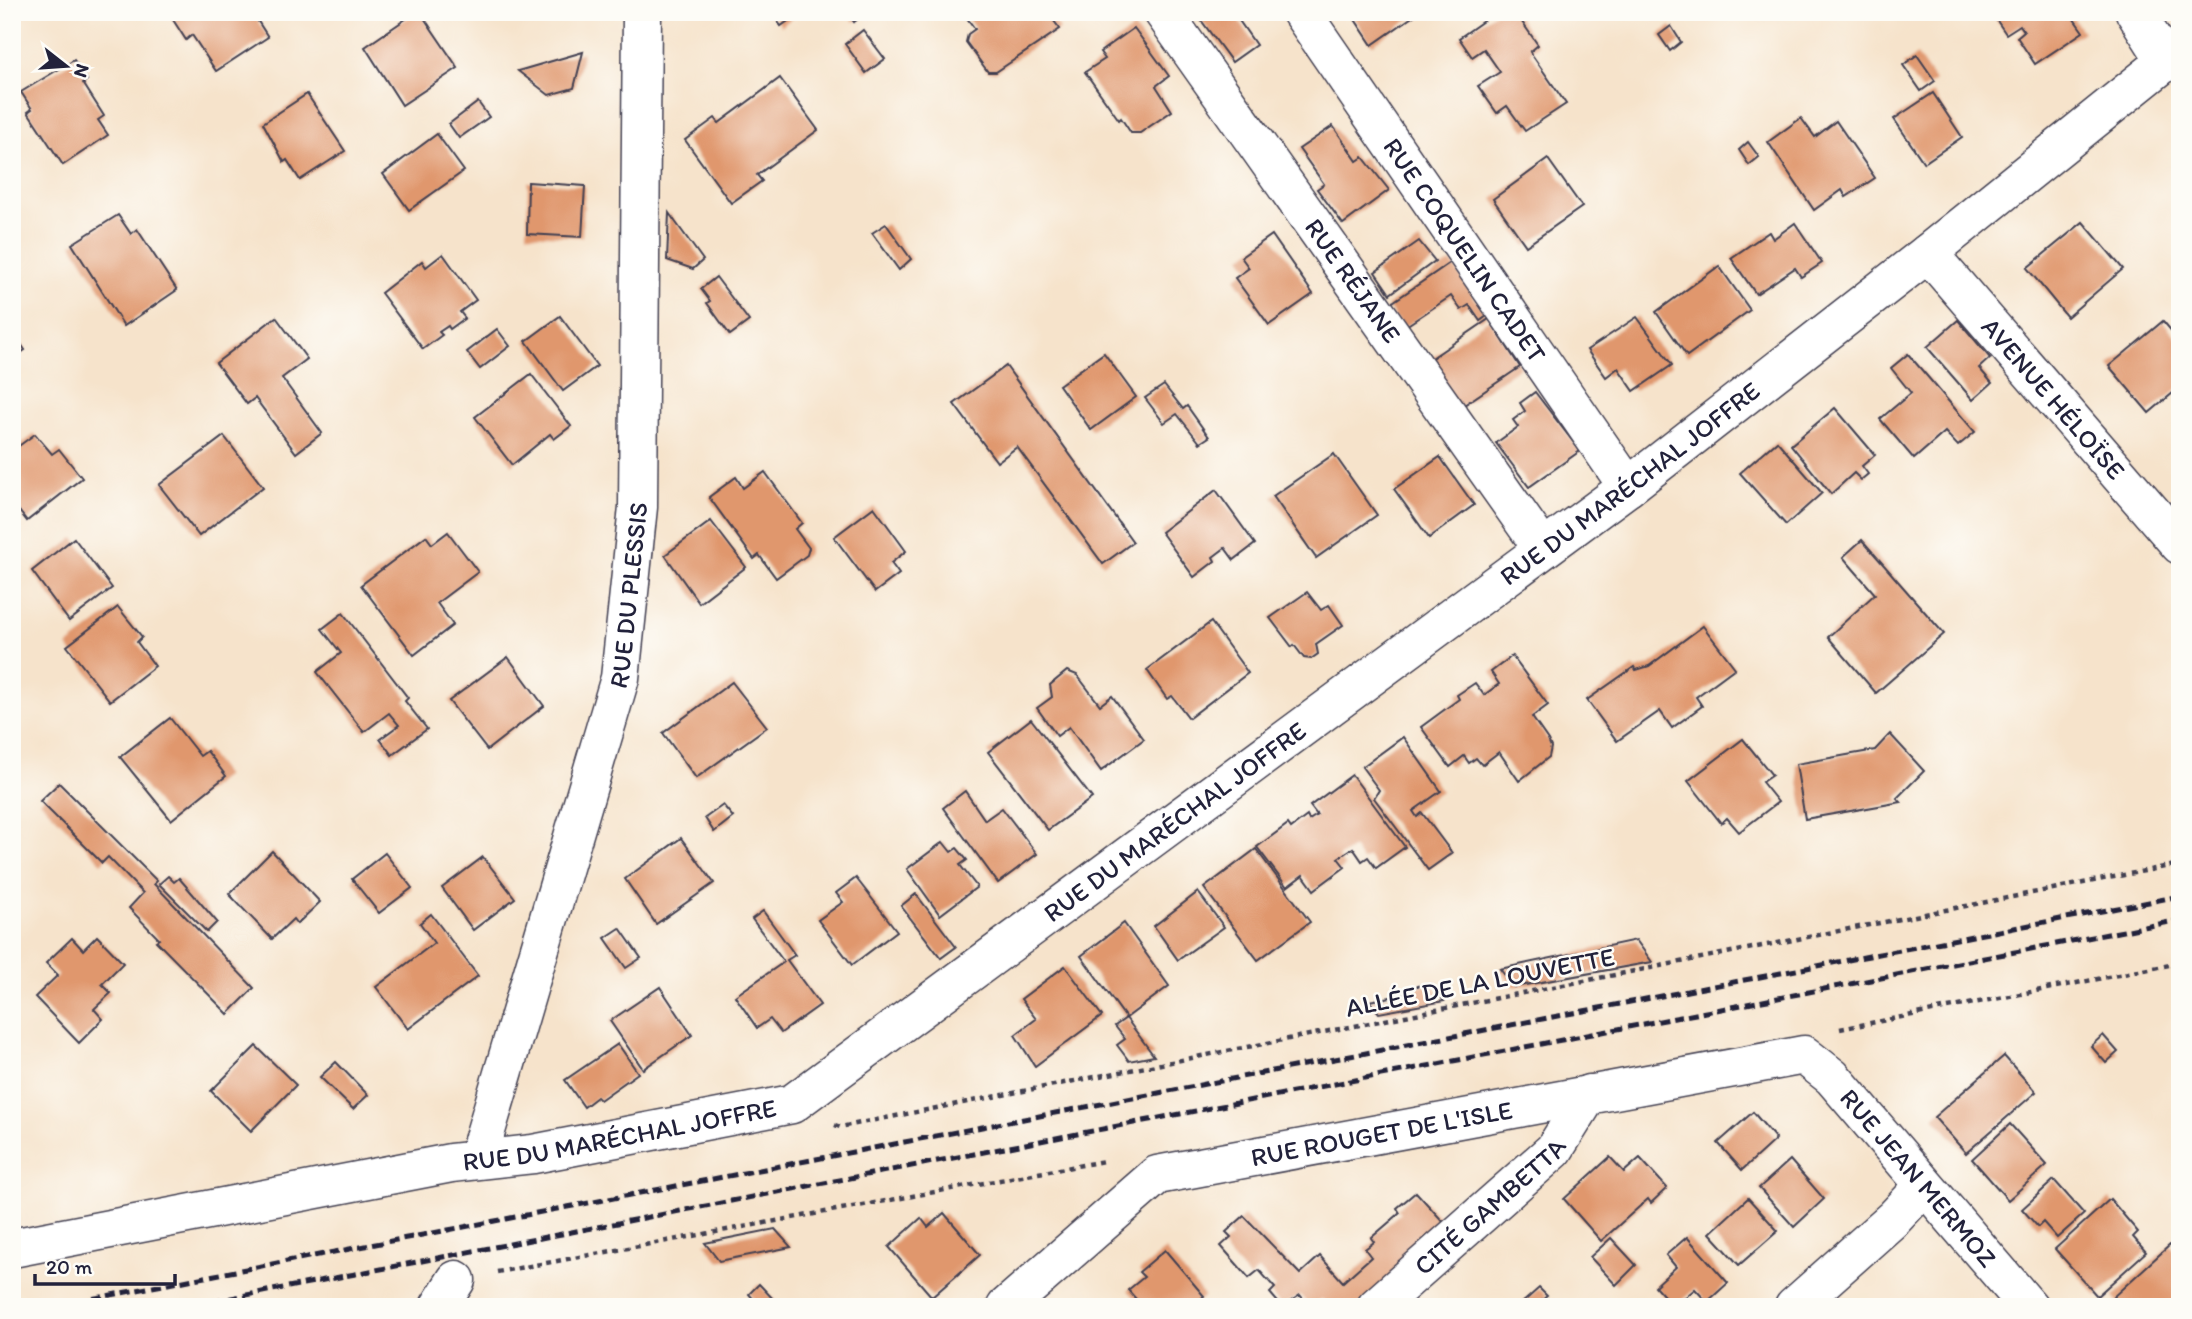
<svg xmlns="http://www.w3.org/2000/svg" width="2192" height="1319" viewBox="0 0 2192 1319" font-family="Itim,sans-serif">
	<rect width="100%" height="100%" fill="#fdfcf7"/>
	<filter id="ink" filterUnits="userSpaceOnUse"><feTurbulence type="fractalNoise" baseFrequency=".0143" numOctaves="2"/><feDisplacementMap in="SourceGraphic" scale="14" xChannelSelector="R" yChannelSelector="G"/><feConvolveMatrix kernelMatrix="1 2 1 2 8 2 1 2 1" color-interpolation-filters="sRGB"/></filter>
	<filter id="wash" filterUnits="userSpaceOnUse"><feTurbulence type="fractalNoise" baseFrequency=".00686" numOctaves="4" result="noise"/><feDisplacementMap in="SourceGraphic" scale="28" xChannelSelector="R" yChannelSelector="G"/><feGaussianBlur stdDeviation="1.57" result="paint"/><feColorMatrix in="noise" values="0 0 0 0 0 0 0 0 0 0 0 0 0 0 0 0 0 1.4 0 .05"/><feComposite in="paint" operator="in"/></filter>
	<g filter="url(#wash)">
		<rect width="100%" height="100%" fill="#f6e3cb"/>
		<g id="blocks">
			<g fill="#e0976d">
				<polygon points="168,12 252,12 268,37 216,71 192,35 186,40"/>
				<polygon points="416,12 420,12 458,68 402,105 365,47"/>
				<polygon points="771,12 801,12 781,26"/>
				<polygon points="847,12 867,12 854,22"/>
				<polygon points="966,12 1047,12 1060,29 996,72 988,72 966,42 968,34 975,29 964,14"/>
				<polygon points="1195,12 1233,12 1256,45 1232,62"/>
				<polygon points="1350,12 1413,12 1415,15 1372,45"/>
				<polygon points="1496,12 1515,12 1538,45 1530,52 1566,104 1525,131 1507,106 1497,113 1478,86 1500,72 1484,49 1472,57 1459,38"/>
				<polygon points="1991,12 2069,12 2083,32 2035,64 2017,37 2024,31 2020,25 2006,34"/>
				<polygon points="1671,26 1681,42 1670,51 1659,35"/>
				<polygon points="1134,28 1169,76 1156,86 1172,111 1140,133 1131,133 1121,118 1119,120 1085,72 1105,59 1100,52"/>
				<polygon points="863,30 885,59 866,73 845,44"/>
				<polygon points="583,52 574,88 549,95 518,71"/>
				<polygon points="1917,55 1935,81 1921,91 1903,65"/>
				<polygon points="74,60 87,80 83,83 104,116 98,120 108,135 63,165 28,112 32,109 21,92"/>
				<polygon points="780,78 818,130 757,175 762,181 731,203 685,140 715,118 719,123"/>
				<polygon points="1933,93 1962,137 1924,163 1894,119"/>
				<polygon points="307,94 345,151 300,180 287,160 284,162 263,123"/>
				<polygon points="478,102 489,117 459,138 449,124"/>
				<polygon points="1801,118 1815,137 1836,121 1875,178 1846,197 1842,190 1814,210 1768,142"/>
				<polygon points="1333,126 1357,161 1363,157 1389,190 1343,224 1317,189 1324,184 1299,149"/>
				<polygon points="437,134 464,171 409,210 383,174"/>
				<polygon points="1748,142 1759,157 1749,165 1739,150"/>
				<polygon points="1548,159 1582,207 1526,246 1493,199"/>
				<polygon points="528,182 585,186 582,237 527,234"/>
				<polygon points="669,213 703,260 693,269 667,260"/>
				<polygon points="118,215 131,234 137,229 177,290 124,326 72,244"/>
				<polygon points="2083,222 2123,269 2067,317 2027,268"/>
				<polygon points="1795,223 1822,263 1801,277 1795,268 1756,294 1731,258 1769,232 1773,239"/>
				<polygon points="886,224 911,259 899,270 872,233"/>
				<polygon points="1272,235 1313,294 1269,325 1235,278 1249,268 1241,257"/>
				<polygon points="1419,241 1435,261 1390,294 1375,272"/>
				<polygon points="443,254 476,300 460,312 465,318 450,329 448,326 439,332 442,335 423,349 381,293 422,261 426,267"/>
				<polygon points="1451,262 1487,316 1480,321 1469,305 1461,310 1451,296 1403,328 1387,306"/>
				<polygon points="1719,266 1750,310 1687,356 1656,312"/>
				<polygon points="716,277 749,321 730,335 707,303 710,301 701,289"/>
				<polygon points="560,316 597,366 563,391 526,341"/>
				<polygon points="276,317 307,359 282,378 322,433 296,453 255,398 247,404 216,363"/>
				<polygon points="1637,317 1672,365 1634,391 1618,368 1606,377 1587,350"/>
				<polygon points="1489,319 1520,367 1458,409 1426,362"/>
				<polygon points="1958,320 1990,358 1979,368 1992,383 1973,400 1927,347"/>
				<polygon points="2163,321 2180,341 2180,387 2149,413 2109,366"/>
				<polygon points="497,329 510,346 480,369 467,352"/>
				<polygon points="12,331 25,350 12,359"/>
				<polygon points="1104,353 1136,397 1091,430 1059,385"/>
				<polygon points="1908,354 1975,432 1958,446 1945,432 1914,459 1880,419 1911,393 1891,368"/>
				<polygon points="1006,366 1133,542 1103,564 1017,447 997,462 954,404"/>
				<polygon points="531,374 571,426 554,439 550,434 512,465 475,417"/>
				<polygon points="1164,385 1183,409 1187,406 1209,437 1200,443 1177,414 1164,423 1145,398"/>
				<polygon points="1535,392 1580,451 1529,487 1496,443 1518,427 1513,420 1525,411 1520,403"/>
				<polygon points="1835,408 1875,455 1862,466 1868,474 1861,480 1854,473 1831,494 1791,445"/>
				<polygon points="35,434 52,454 59,449 82,478 27,521 12,502 12,451"/>
				<polygon points="224,436 263,487 199,536 159,485"/>
				<polygon points="1777,441 1822,493 1786,525 1740,473"/>
				<polygon points="1334,454 1377,515 1316,558 1273,496"/>
				<polygon points="1440,457 1474,505 1429,538 1394,489"/>
				<polygon points="765,472 802,523 795,529 809,548 807,555 776,578 759,555 754,559 709,497 736,477 743,488"/>
				<polygon points="1216,490 1255,544 1234,560 1225,548 1213,557 1215,561 1194,577 1161,532"/>
				<polygon points="874,507 906,551 891,563 899,574 875,592 834,537"/>
				<polygon points="711,521 746,567 699,603 665,555"/>
				<polygon points="448,532 478,572 437,603 453,625 414,655 361,585 426,536 432,544"/>
				<polygon points="74,538 112,588 69,621 32,571"/>
				<polygon points="1862,540 1944,634 1876,693 1828,637 1875,594 1843,557"/>
				<polygon points="1307,592 1321,610 1329,605 1343,625 1316,644 1318,654 1311,659 1304,658 1294,645 1292,647 1270,618"/>
				<polygon points="118,607 142,637 137,642 155,666 110,701 67,646"/>
				<polygon points="343,613 408,698 405,701 427,729 392,755 380,739 399,725 389,713 364,732 317,672 341,653 322,629"/>
				<polygon points="1211,622 1248,673 1189,718 1172,696 1167,699 1147,670"/>
				<polygon points="1703,626 1735,668 1696,697 1702,706 1672,728 1660,711 1617,741 1587,700 1634,667 1636,670 1649,666"/>
				<polygon points="1512,656 1548,705 1532,717 1548,740 1551,747 1549,757 1519,781 1499,752 1482,765 1476,758 1469,763 1464,756 1450,767 1421,727 1459,699 1457,695 1475,683 1484,695 1499,684 1491,672"/>
				<polygon points="508,657 544,706 487,750 449,701"/>
				<polygon points="1067,671 1077,675 1100,705 1112,696 1144,739 1101,771 1069,727 1057,736 1037,708 1052,697 1050,685"/>
				<polygon points="732,682 767,727 696,778 663,733"/>
				<polygon points="170,718 200,756 207,751 226,776 171,820 120,757"/>
				<polygon points="1031,719 1092,798 1048,830 988,752"/>
				<polygon points="1890,734 1924,771 1897,798 1901,802 1805,819 1796,764 1875,750"/>
				<polygon points="1403,737 1441,791 1413,811 1417,817 1422,813 1452,853 1428,870 1374,798 1379,790 1362,767"/>
				<polygon points="1743,739 1772,775 1762,782 1778,802 1739,832 1727,818 1721,823 1688,781"/>
				<polygon points="1352,775 1405,847 1376,868 1368,857 1362,861 1353,848 1338,858 1345,867 1314,890 1303,875 1287,887 1257,847 1288,824 1291,828 1307,816 1309,820 1317,815 1310,806"/>
				<polygon points="59,783 157,881 154,884 254,988 228,1014 156,941 159,939 129,908 143,893 108,857 102,863 40,801"/>
				<polygon points="965,791 985,820 1002,808 1037,854 998,883 943,808"/>
				<polygon points="723,805 733,817 714,832 705,818"/>
				<polygon points="681,838 714,883 656,924 625,879"/>
				<polygon points="943,842 951,852 957,848 967,860 960,865 977,887 940,915 907,869"/>
				<polygon points="1256,849 1310,922 1258,960 1204,888"/>
				<polygon points="272,851 320,902 297,924 293,919 272,939 229,894"/>
				<polygon points="385,853 412,888 379,913 352,879"/>
				<polygon points="483,857 515,898 473,930 442,888"/>
				<polygon points="168,876 174,882 179,878 217,922 207,932 159,884"/>
				<polygon points="856,878 897,931 852,965 818,920 843,902 836,893"/>
				<polygon points="1198,892 1224,927 1178,960 1154,926"/>
				<polygon points="916,894 956,947 941,958 901,906"/>
				<polygon points="763,911 795,955 787,960 820,1005 781,1033 770,1019 757,1028 735,996 784,962 752,919"/>
				<polygon points="431,914 478,976 408,1029 376,987 434,943 420,923"/>
				<polygon points="1124,923 1169,986 1126,1018 1081,956"/>
				<polygon points="620,928 641,958 626,968 605,938"/>
				<polygon points="97,936 123,963 102,984 111,993 94,1009 103,1019 79,1043 35,997 58,975 46,963 72,938 83,950"/>
				<polygon points="1636,940 1652,962 1514,987 1500,969"/>
				<polygon points="1065,966 1102,1016 1035,1066 1015,1035 1036,1019 1021,999"/>
				<polygon points="1431,984 1444,1001 1379,1013 1369,1001 1413,993 1410,987"/>
				<polygon points="660,987 692,1035 643,1069 610,1021"/>
				<polygon points="1126,1018 1154,1056 1129,1061 1117,1045 1125,1039 1115,1026"/>
				<polygon points="2103,1035 2118,1052 2106,1063 2091,1046"/>
				<polygon points="618,1044 638,1073 600,1100 597,1097 584,1107 565,1080"/>
				<polygon points="256,1046 296,1085 251,1131 211,1091"/>
				<polygon points="2004,1056 2036,1092 1966,1153 1934,1117"/>
				<polygon points="336,1062 368,1095 353,1109 320,1077"/>
				<polygon points="1753,1112 1776,1139 1742,1170 1718,1143"/>
				<polygon points="2010,1124 2047,1165 2008,1200 1972,1159"/>
				<polygon points="1610,1157 1624,1172 1640,1158 1667,1188 1651,1203 1648,1199 1601,1241 1564,1199"/>
				<polygon points="1790,1160 1824,1199 1794,1227 1759,1188"/>
				<polygon points="2054,1180 2084,1214 2057,1238 2043,1222 2038,1227 2022,1209"/>
				<polygon points="1416,1192 1448,1227 1357,1307 1329,1307 1322,1299 1310,1307 1300,1295 1282,1307 1270,1293 1275,1288 1259,1270 1249,1278 1221,1246 1231,1237 1226,1232 1244,1216 1300,1274 1320,1256 1343,1282 1371,1257 1365,1249 1374,1242 1371,1238 1400,1213 1397,1208"/>
				<polygon points="1748,1198 1778,1231 1739,1265 1710,1233"/>
				<polygon points="2110,1199 2138,1232 2133,1237 2146,1252 2097,1296 2055,1249"/>
				<polygon points="944,1213 980,1255 932,1297 889,1247 921,1218 928,1227"/>
				<polygon points="775,1229 791,1247 719,1261 705,1243"/>
				<polygon points="1687,1237 1728,1283 1707,1302 1695,1289 1674,1307 1655,1286 1676,1267 1666,1255"/>
				<polygon points="1611,1238 1636,1265 1616,1285 1590,1257"/>
				<polygon points="2170,1245 2180,1255 2180,1307 2121,1307 2113,1297"/>
				<polygon points="1165,1250 1204,1296 1192,1307 1143,1307 1128,1290 1144,1277 1139,1272"/>
				<polygon points="759,1284 775,1301 768,1307 760,1307 749,1294"/>
				<polygon points="1539,1288 1547,1296 1534,1307 1524,1307 1521,1304"/>
			</g>
		</g>
	</g>
	<g filter="url(#ink)">
		<use href="#blocks" fill-opacity="0" stroke="#423f51" stroke-width="2"/>
		<g fill="none" stroke-linecap="round" stroke-linejoin="round">
			<g stroke="#423f51" stroke-width="41">
				<g id="minor">
					<path id="s1" d="M1163,12L1543,549"/>
					<path id="s2" d="M1301,12L1628,487"/>
					<polyline points="2135,12 2166,61"/>
					<path id="s3" d="M1928,253L2180,545"/>
					<path id="s4" d="M478,1158L620,678L638,507L642,12"/>
					<path id="s5" d="M12,1248L451,1163L533,1154L792,1104L1628,487L1928,253L2180,50"/>
					<polyline points="439,1307 456,1280"/>
					<path id="s6" d="M1006,1307L1157,1175L1804,1055L1832,1077L2029,1307"/>
					<path id="s7" d="M1376,1307L1554,1150L1589,1094"/>
					<polyline points="1794,1307 1894,1218 1924,1186"/>
				</g>
			</g>
			<g stroke="#423f51" stroke-width="4.5" stroke-dasharray="5 5" stroke-linecap="butt">
				<polyline points="1840,1029 2180,963"/>
				<polyline points="835,1125 840,1127 2180,864"/>
				<polyline points="497,1272 1104,1161"/>
			</g>
			<use href="#minor" stroke="#fff" stroke-width="38"/>
			<g stroke="#22223b" stroke-width="5" stroke-dasharray="10 5" stroke-linecap="butt">
				<polyline points="49,1307 2180,896"/>
				<polyline points="185,1307 2180,920"/>
			</g>
		</g>
	</g>
	<g text-anchor="middle" dominant-baseline="central" stroke-width="5" stroke-linejoin="round" paint-order="stroke">
		<g font-size="26" fill="#22223b" stroke="#fdfcf7">
			<text stroke="none"><textPath href="#s2" startOffset="289">RUE COQUELIN CADET</textPath></text>
			<text stroke="none"><textPath href="#s1" startOffset="329">RUE RÉJANE</textPath></text>
			<text stroke="none"><textPath href="#s3" startOffset="192">AVENUE HÉLOÏSE</textPath></text>
			<text stroke="none"><textPath href="#s5" startOffset="1836">RUE DU MARÉCHAL JOFFRE</textPath></text>
			<text stroke="none"><textPath href="#s4" startOffset="584">RUE DU PLESSIS</textPath></text>
			<text stroke="none"><textPath href="#s5" startOffset="1269">RUE DU MARÉCHAL JOFFRE</textPath></text>
			<text transform="translate(1480 982) rotate(-11)">ALLÉE DE LA LOUVETTE</text>
			<text stroke="none"><textPath href="#s6" startOffset="429">RUE ROUGET DE L'ISLE</textPath></text>
			<text stroke="none"><textPath href="#s5" startOffset="618">RUE DU MARÉCHAL JOFFRE</textPath></text>
			<text stroke="none"><textPath href="#s6" startOffset="1027">RUE JEAN MERMOZ</textPath></text>
			<text stroke="none"><textPath href="#s7" startOffset="152">CITÉ GAMBETTA</textPath></text>
		</g>
	</g>
	<rect width="2192" height="1319" fill="none" stroke="#fdfcf7" stroke-width="42"/>
	<g transform="translate(66 66) rotate(107)" stroke="#fdfcf7" stroke-width="5" paint-order="stroke">
	<path d="M0-5L12 26L0 18L-12 26Z" fill="#22223b"/>
	<text y="-10" font-size="19" font-weight="bold" text-anchor="middle" fill="#22223b">N</text>
	</g>
	<path d="M35 1274v10h140v-10" fill="none" stroke="#22223b" stroke-width="3.5"/>
	<text x="46" y="1274" font-size="21" fill="#22223b" stroke="#fdfcf7" stroke-width="5" paint-order="stroke">20 m</text>
</svg>
